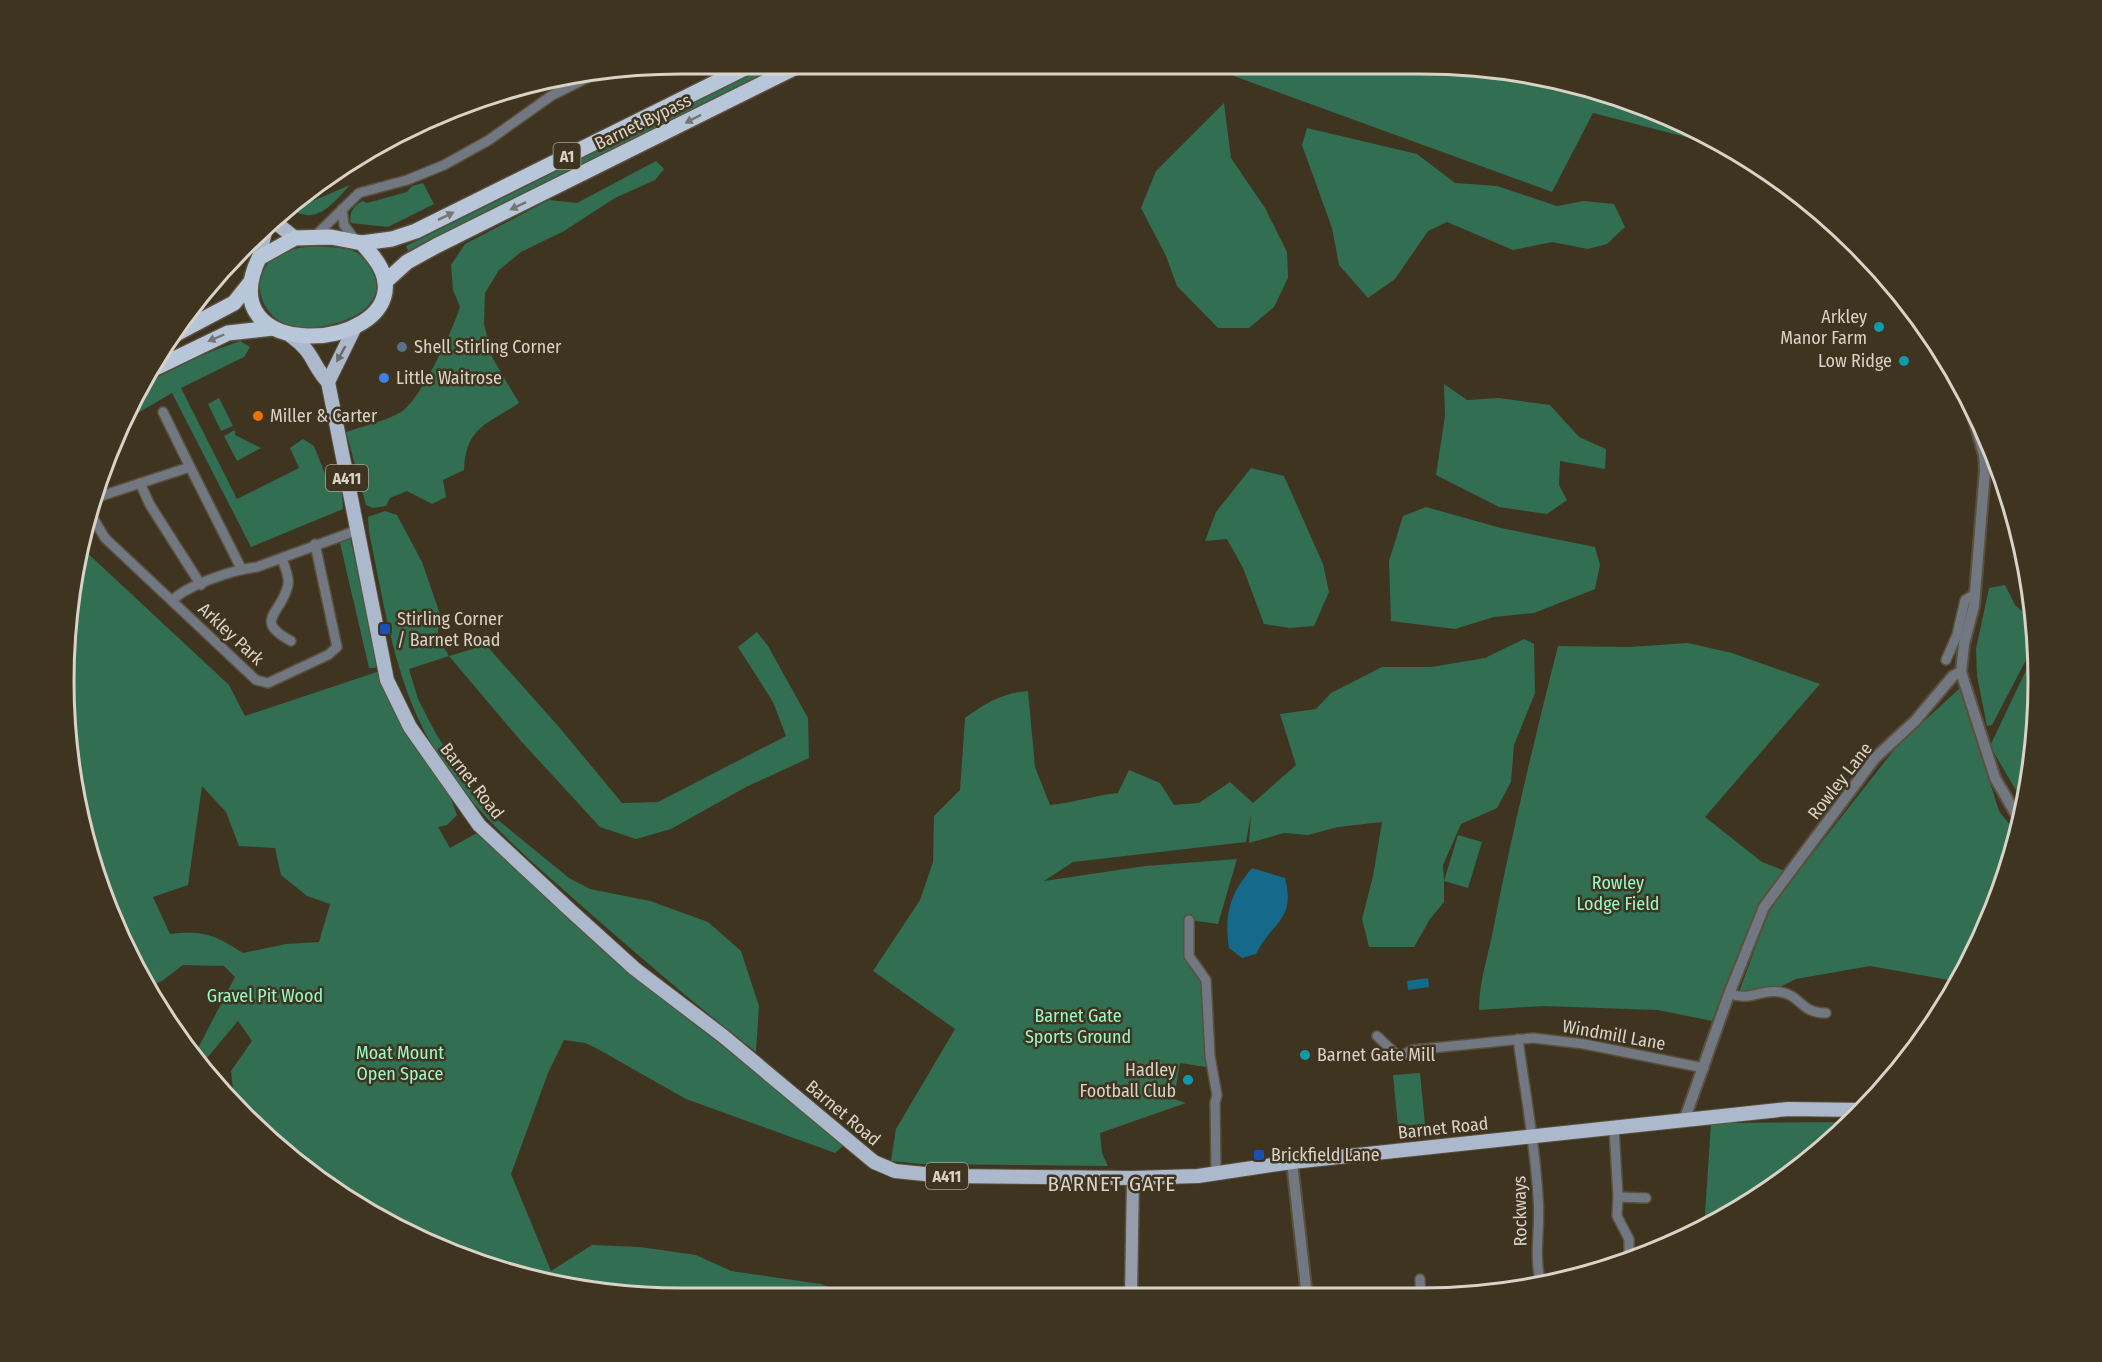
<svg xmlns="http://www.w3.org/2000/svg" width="2102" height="1362" viewBox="0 0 2102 1362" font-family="'Fira Sans Condensed',sans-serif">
	<rect width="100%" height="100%" fill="#3f3420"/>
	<g fill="#316e52" fill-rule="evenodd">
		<polygon points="763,68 775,68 408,251 406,246"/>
		<polygon points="1212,68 1502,68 1658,110 1736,150 1593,113 1552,192"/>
		<polygon points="1224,103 1231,158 1265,208 1287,252 1288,278 1274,307 1249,328 1218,328 1177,286 1166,256 1141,208 1156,171"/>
		<polygon points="1307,128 1417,154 1455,183 1497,186 1557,206 1584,201 1614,204 1625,227 1607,244 1588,249 1552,242 1513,250 1447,222 1428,231 1395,279 1368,298 1339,265 1332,228 1302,145"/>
		<path d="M656,161L664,169L655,180L615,198L564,231L521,252L499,270L485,293L484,324L492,357L519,403C486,425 466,427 464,470L443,480L446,497L432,504L407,491L390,498L386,506L373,508L366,505L346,432C360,427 397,418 406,408C424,391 452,332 460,307L453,290L451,265L465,244L549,200L577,203Z"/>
		<path d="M423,183L434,204L388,227L351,223C348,214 354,204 363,201L367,203L407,192L412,186Z"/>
		<path d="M350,185C331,206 314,228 287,206L293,202L303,205Z"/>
		<path d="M315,246C327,247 340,247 351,250C360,253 367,260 371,268C397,313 325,333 292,326C262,319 248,282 272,259C284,248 300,248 315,246Z"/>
		<polygon points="240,341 250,347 244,357 181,388 237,499 299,468 290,448 303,439 314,446 331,489 342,491 343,509 251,547 172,393 124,421 139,386 207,353"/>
		<polygon points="1444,384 1467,400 1499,398 1550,405 1579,437 1606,449 1605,469 1560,461 1559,485 1567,500 1547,514 1499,507 1436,475 1445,416"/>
		<polygon points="219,398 233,426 221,431 208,404"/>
		<polygon points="235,430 235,435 261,448 237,461 224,436"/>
		<polygon points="1996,463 2008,494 1998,496"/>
		<polygon points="1251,468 1284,476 1323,564 1329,592 1314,626 1290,628 1264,624 1243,568 1227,539 1205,541 1216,512"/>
		<polygon points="1426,507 1501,528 1595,547 1600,565 1595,589 1534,613 1494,617 1455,629 1391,621 1389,561 1403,516"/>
		<path d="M385,511L397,515L422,562L441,617L437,636L449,656L486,645L559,727L622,803L658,802L786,736L773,702L738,647L757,632L768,646L808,718L809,758L746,787L671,829L636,839L600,827L520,740L449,656L409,669L418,699L436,734L487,811L569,878L590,889L650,901L708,922L741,951L759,1006L756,1052C699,1008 646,962 592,915C525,856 454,799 417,716C391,657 382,594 369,532L368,517Z"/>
		<polygon points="342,537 350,537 378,664 375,668 369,668 340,543"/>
		<path d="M83,549L229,685L245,716L380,671L405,730L450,796L457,815L447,825L438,827L450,848L477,833L621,967L751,1068L843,1146L835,1153L686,1099L596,1048L585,1043L564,1040L548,1073L511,1174L551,1271L592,1245L640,1247L696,1255L731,1271L821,1284L851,1295L601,1294L444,1252L338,1195L274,1146L228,1100L233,1089L231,1071L252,1041L238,1021L207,1058L197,1050L235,977L224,966L183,965L162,981L145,988L84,841L68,761L64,646ZM202,786L226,812L239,846L275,848L281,875L307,896L330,904L319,942L286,944L243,953C215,935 204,930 170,934L153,897L188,885Z"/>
		<polygon points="2005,585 2015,605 2024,613 2032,609 2037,639 1992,725 1987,726 1977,676 1976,649 1989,588"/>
		<path d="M1524,639L1534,644L1535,693L1514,745L1511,782L1497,808L1461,824L1443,865L1444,881L1458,835L1482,842L1468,888L1444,881V902L1430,919L1414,947H1369L1362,919L1373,876L1382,822L1338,827L1308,835L1284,833L1249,843L1251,814L1246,842L1073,862L1044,881L1145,866L1237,859L1218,924L1190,920L1189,956L1206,980L1212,1068L1180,1063L1174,1099L1186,1103L1100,1133L1102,1153L1108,1166L921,1164L891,1161L896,1129L955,1029L873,971L920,900L933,862L934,816L960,790L965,718C986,703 1002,693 1028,691L1035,767L1050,805C1074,803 1095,795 1118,793L1129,770L1160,783L1174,805L1199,803L1230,782L1253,803L1296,765L1280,714L1316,709L1331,693L1382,667H1431L1485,658Z"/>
		<path d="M1688,643L1732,653L1820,684L1705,817L1762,862L1785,871L1758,909L1712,1021L1658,1010L1543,1006L1479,1010C1479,979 1490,951 1495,920C1513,828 1535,737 1558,646L1629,647Z"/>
		<polygon points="2038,645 2034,761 2024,804 1990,746"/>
		<polygon points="1960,688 1999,811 2017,834 2006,879 1960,982 1870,966 1796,979 1770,992 1739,992 1768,913 1795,876 1897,746"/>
		<polygon points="1420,1073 1425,1124 1398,1126 1393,1075"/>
		<polygon points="1850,1122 1797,1171 1704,1229 1711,1123"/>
	</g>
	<g fill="#156a8c">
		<path d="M1252,868L1285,878C1296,921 1272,921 1256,954L1242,958L1229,948C1224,914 1230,894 1252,868Z"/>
		<polygon points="1428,978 1429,987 1408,990 1407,981"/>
	</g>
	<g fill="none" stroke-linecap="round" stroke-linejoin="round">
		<g stroke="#5b503e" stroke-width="12">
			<g id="minor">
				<polyline points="342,209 344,225 356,241"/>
				<polyline points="313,238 359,193 407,180 444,165 489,140 551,96 607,68"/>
				<polyline points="163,412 190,467"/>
				<polyline points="140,483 150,505 201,585"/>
				<polyline points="92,502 98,497 190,467 241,568"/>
				<path d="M90,513L105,538L172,601C186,585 236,569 257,567L358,530"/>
				<path d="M282,558C284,566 290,577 288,585C282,614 252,620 291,641"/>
				<polyline points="172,601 256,680 268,683 328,655 337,647 315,544"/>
				<polyline points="64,646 68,625"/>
				<polyline points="1946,660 1957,635 1965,600 1975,594"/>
				<polyline points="1189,920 1189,956 1206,980 1210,1056 1217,1095 1215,1103 1216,1174"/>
				<path d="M1729,994C1752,1001 1760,989 1780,992C1801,995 1800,1013 1826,1013"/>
				<polyline points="1377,1036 1399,1057 1412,1050 1533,1038 1584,1044 1704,1068"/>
				<path d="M1518,1039C1525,1092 1535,1144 1538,1197C1541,1226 1533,1256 1541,1284"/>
				<polyline points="1614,1128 1618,1197 1646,1198"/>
				<polyline points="1618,1197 1617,1216 1629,1239 1629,1254"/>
				<polyline points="1420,1279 1421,1298"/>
				<polyline points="1421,1295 1434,1293"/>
			</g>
		</g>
		<g stroke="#5b503e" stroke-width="14">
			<g id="tertiary">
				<polyline points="1961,672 1995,778 2020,821"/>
				<polyline points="1684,1121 1729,994 1764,907 1875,758 1915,721 1953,676 1961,672 1964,644 1974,606 1985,470 1984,455 1966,392"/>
				<polyline points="1292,1162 1307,1297"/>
			</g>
		</g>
		<g stroke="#5b503e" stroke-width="15">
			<polyline id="secondary" points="1131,1296 1133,1178"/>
		</g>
		<g stroke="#5b503e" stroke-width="16">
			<g id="primary">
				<polyline points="271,219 295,238"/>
				<polyline points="259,258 267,223"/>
				<polyline points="355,327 328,382 387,680 410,727 479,825 570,910 635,969 723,1036 874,1162 895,1171 944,1176 1133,1178 1198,1176 1292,1162 1788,1109 1863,1110"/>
				<path d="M291,336C315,353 311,364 328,382"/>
			</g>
		</g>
		<g stroke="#5b503e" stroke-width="18">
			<g id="trunk">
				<path d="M331,237L362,243C371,254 383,266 385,282C394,352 209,364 259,258L295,238Z"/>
				<polyline points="362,243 392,239 416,231 745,68"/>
				<polyline points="385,282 407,262 436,246 794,68"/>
				<polyline points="168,338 234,303 250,283"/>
				<polyline points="145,373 228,333 273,328"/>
			</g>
		</g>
		<use href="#minor" stroke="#727881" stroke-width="9"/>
		<use href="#tertiary" stroke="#727881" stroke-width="10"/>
		<use href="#secondary" stroke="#939dab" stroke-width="12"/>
		<use href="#primary" stroke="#acb9cc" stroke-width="14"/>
		<use href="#trunk" stroke="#b8c6da" stroke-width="15"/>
	</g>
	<defs><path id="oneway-solid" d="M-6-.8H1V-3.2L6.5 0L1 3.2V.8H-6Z" transform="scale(1.5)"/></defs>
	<g fill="#757674">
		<use href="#oneway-solid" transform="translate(693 119) rotate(153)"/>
		<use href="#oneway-solid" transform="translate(518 206) rotate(154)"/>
		<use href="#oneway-solid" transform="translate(446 216) rotate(-26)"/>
		<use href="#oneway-solid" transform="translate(216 338) rotate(157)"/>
	</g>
	<use fill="#6b6965" href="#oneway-solid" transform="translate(341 354) rotate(119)"/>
	<g fill="#0f9aa8" stroke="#3f3420" stroke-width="2">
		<circle cx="1879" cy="327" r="6"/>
		<circle cx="1904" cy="361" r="6"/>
		<circle cx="1305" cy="1055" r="6"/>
		<circle cx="1188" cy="1080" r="6"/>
	</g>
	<circle fill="#5c6f8a" stroke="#3f3420" stroke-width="2" cx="402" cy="347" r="6"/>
	<circle fill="#3f7fe0" stroke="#3f3420" stroke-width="2" cx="384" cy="378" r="6"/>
	<circle fill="#e8710a" stroke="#3f3420" stroke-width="2" cx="258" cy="416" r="6"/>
	<g fill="#1a4fb4" stroke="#3f3420" stroke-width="2">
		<rect x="379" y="623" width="12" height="12" rx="3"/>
		<rect x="1253" y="1149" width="12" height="12" rx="3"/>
	</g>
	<g text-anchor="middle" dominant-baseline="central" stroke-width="5" stroke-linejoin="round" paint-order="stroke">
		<g fill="#3f3420" stroke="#aba394" stroke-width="1.5">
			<rect x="553.5" y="143" width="27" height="26" rx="4.5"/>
			<rect x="326" y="465" width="42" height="26" rx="4.5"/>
			<rect x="926" y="1163" width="42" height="26" rx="4.5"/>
		</g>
		<g font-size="16" font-weight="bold" fill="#d9d2c6">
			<text x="567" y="156">A1</text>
			<text x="347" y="478">A411</text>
			<text x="947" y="1176">A411</text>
		</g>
		<g font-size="18" fill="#d9d2c6" stroke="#3f3420">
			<text transform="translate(643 122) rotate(-26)">Barnet Bypass</text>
			<text transform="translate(231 634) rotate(43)">Arkley Park</text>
			<text transform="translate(472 781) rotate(52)">Barnet Road</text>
			<text transform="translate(1840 781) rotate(-52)">Rowley Lane</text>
			<text transform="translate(1614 1035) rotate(10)">Windmill Lane</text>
			<text transform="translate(843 1113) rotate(40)">Barnet Road</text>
			<text transform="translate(1443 1128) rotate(-6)">Barnet Road</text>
			<text transform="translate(1520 1211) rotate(-91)">Rockways</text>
		</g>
		<g font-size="18" fill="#d9d2c6" stroke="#3f3420" text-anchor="start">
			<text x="1867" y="317" text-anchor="end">Arkley<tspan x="1867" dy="21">Manor Farm</tspan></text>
			<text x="414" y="347">Shell Stirling Corner</text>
			<text x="1892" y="361" text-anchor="end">Low Ridge</text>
			<text x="396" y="378">Little Waitrose</text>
			<text x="270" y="416">Miller &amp; Carter</text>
			<text x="397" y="619">Stirling Corner<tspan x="397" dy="21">/ Barnet Road</tspan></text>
			<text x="1317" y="1055">Barnet Gate Mill</text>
			<text x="1176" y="1070" text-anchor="end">Hadley<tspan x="1176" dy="21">Football Club</tspan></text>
			<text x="1271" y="1155">Brickfield Lane</text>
		</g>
		<g font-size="18" fill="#96fac9" stroke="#3f3420">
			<text x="1618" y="883">Rowley<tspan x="1618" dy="21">Lodge Field</tspan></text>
			<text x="265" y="996">Gravel Pit Wood</text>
			<text x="1078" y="1016">Barnet Gate<tspan x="1078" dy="21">Sports Ground</tspan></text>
			<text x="400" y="1053">Moat Mount<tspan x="400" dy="21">Open Space</tspan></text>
		</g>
		<g font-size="21" letter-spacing="1.5" fill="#d9d2c6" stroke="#3f3420">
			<text x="1112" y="1184">BARNET GATE</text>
		</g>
	</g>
	<path d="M0 0H2102V1362H0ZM681 74H1421A607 607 0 0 1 2028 681V681A607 607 0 0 1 1421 1288H681A607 607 0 0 1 74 681V681A607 607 0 0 1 681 74Z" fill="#3f3420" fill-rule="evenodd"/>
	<path fill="none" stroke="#d9d2c6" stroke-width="3" d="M681 74H1421A607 607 0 0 1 2028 681V681A607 607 0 0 1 1421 1288H681A607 607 0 0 1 74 681V681A607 607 0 0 1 681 74Z"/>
</svg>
